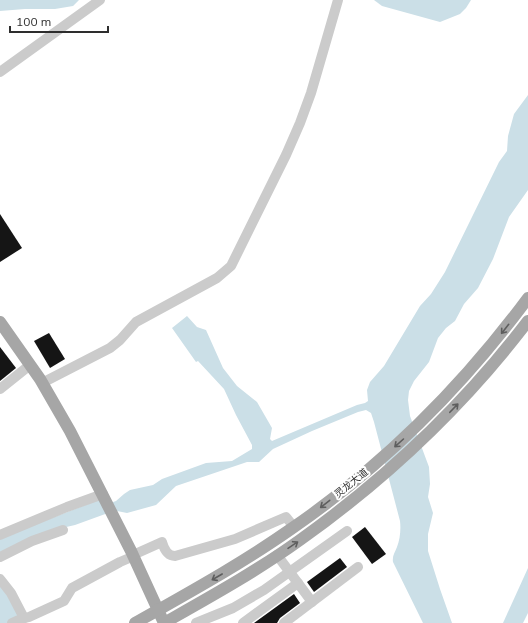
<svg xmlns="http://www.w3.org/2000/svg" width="528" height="623" viewBox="0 0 528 623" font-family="Mulish,'Noto Sans SC',sans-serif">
	<rect width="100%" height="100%" fill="#fff"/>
	<g fill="#cbdfe7">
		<polygon points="0,0 79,0 73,6 55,9 25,9 0,11"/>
		<polygon points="374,0 471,0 466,8 460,14 440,22 382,6"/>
		<path d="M528,95V190L509,217L493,259L478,288L464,304L455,321L446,328L438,338L429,362L414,381L409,391L408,400L410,416L429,467L430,484L428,497L433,513L428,534V551L440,589L452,623H423L393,562C392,556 395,552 397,547C400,539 401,530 400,521L374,422L371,413L366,410L358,412L312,431L273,449L259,462H247L176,486L156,505L127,513L117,511L108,513L75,525L62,528L0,554V538L101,499L105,505L116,501L124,494L130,490L153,485L162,479L206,463L232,461L252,449V445L236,415L224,389L198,361L196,362L172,328L187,316L197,327L206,330L223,368L237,386L257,402L272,428L270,439L272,441L357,405L365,403L368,401L367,390L370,382L384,366L420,306L431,294L445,272L499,162L507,151L508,136L514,114Z"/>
		<polygon points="528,568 528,613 523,623 503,623"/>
		<polygon points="0,582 19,616 8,623 0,623"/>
	</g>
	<g fill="#151515">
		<polygon points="0,214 22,248 0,262"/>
		<polygon points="49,333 65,359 50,368 34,341"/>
		<polygon points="0,347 16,368 0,381"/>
		<polygon points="365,527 386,554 372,564 352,537"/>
		<polygon points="340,558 347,567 314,592 307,582"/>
		<polygon points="294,594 300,603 280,618 277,623 254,623"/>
	</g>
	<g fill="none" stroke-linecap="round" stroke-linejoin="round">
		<g stroke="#cbcbcb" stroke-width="10">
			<polyline points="0,72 100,0"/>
			<polyline points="42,383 110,348 120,340 136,322 217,278 231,266 286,155 300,123 311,93 338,0"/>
			<polyline points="0,389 30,365"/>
			<polyline points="0,535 67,507 103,494"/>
			<path d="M133,555L162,542C164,549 167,556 175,556L235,539L286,517L294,527"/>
			<polyline points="277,555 312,602"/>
			<polyline points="0,557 32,541 63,530"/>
			<polyline points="0,579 11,593 24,618"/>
			<polyline points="12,623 21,619 29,617 64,601 72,588 120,562 134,556"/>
			<polyline points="196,623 233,608 264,590 347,531"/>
			<polyline points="243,623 298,583"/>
			<polyline points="284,623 358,567"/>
		</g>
		<g stroke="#a6a6a6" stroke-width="12">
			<path d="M0,322L40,379L70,431L131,551L164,623C210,597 257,571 300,540C387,478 464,405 528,321"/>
			<path d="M135,623C188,593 241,564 291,529C383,466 462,387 528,298"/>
		</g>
	</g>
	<defs><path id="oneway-shaft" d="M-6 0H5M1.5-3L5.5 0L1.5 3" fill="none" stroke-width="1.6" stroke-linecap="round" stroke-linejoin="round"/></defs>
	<g stroke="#5e5e5e">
		<use href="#oneway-shaft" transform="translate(505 329) rotate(128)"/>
		<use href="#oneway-shaft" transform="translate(454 408) rotate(-46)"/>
		<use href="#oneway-shaft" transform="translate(399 443) rotate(138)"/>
		<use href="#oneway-shaft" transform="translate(325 504) rotate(142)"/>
		<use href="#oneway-shaft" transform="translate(293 545) rotate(-34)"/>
		<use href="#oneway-shaft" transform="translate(217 577) rotate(150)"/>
	</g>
	<g text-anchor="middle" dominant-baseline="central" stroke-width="4" stroke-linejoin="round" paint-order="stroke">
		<g font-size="10" fill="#2e2e2e" stroke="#fff">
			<text transform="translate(351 483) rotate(-39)">灵龙大道</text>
		</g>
	</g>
	<path d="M10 26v6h98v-6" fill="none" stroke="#2e2e2e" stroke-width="2"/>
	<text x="16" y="26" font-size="12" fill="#2e2e2e" stroke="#ffffff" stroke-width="3" paint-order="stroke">100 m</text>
</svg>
